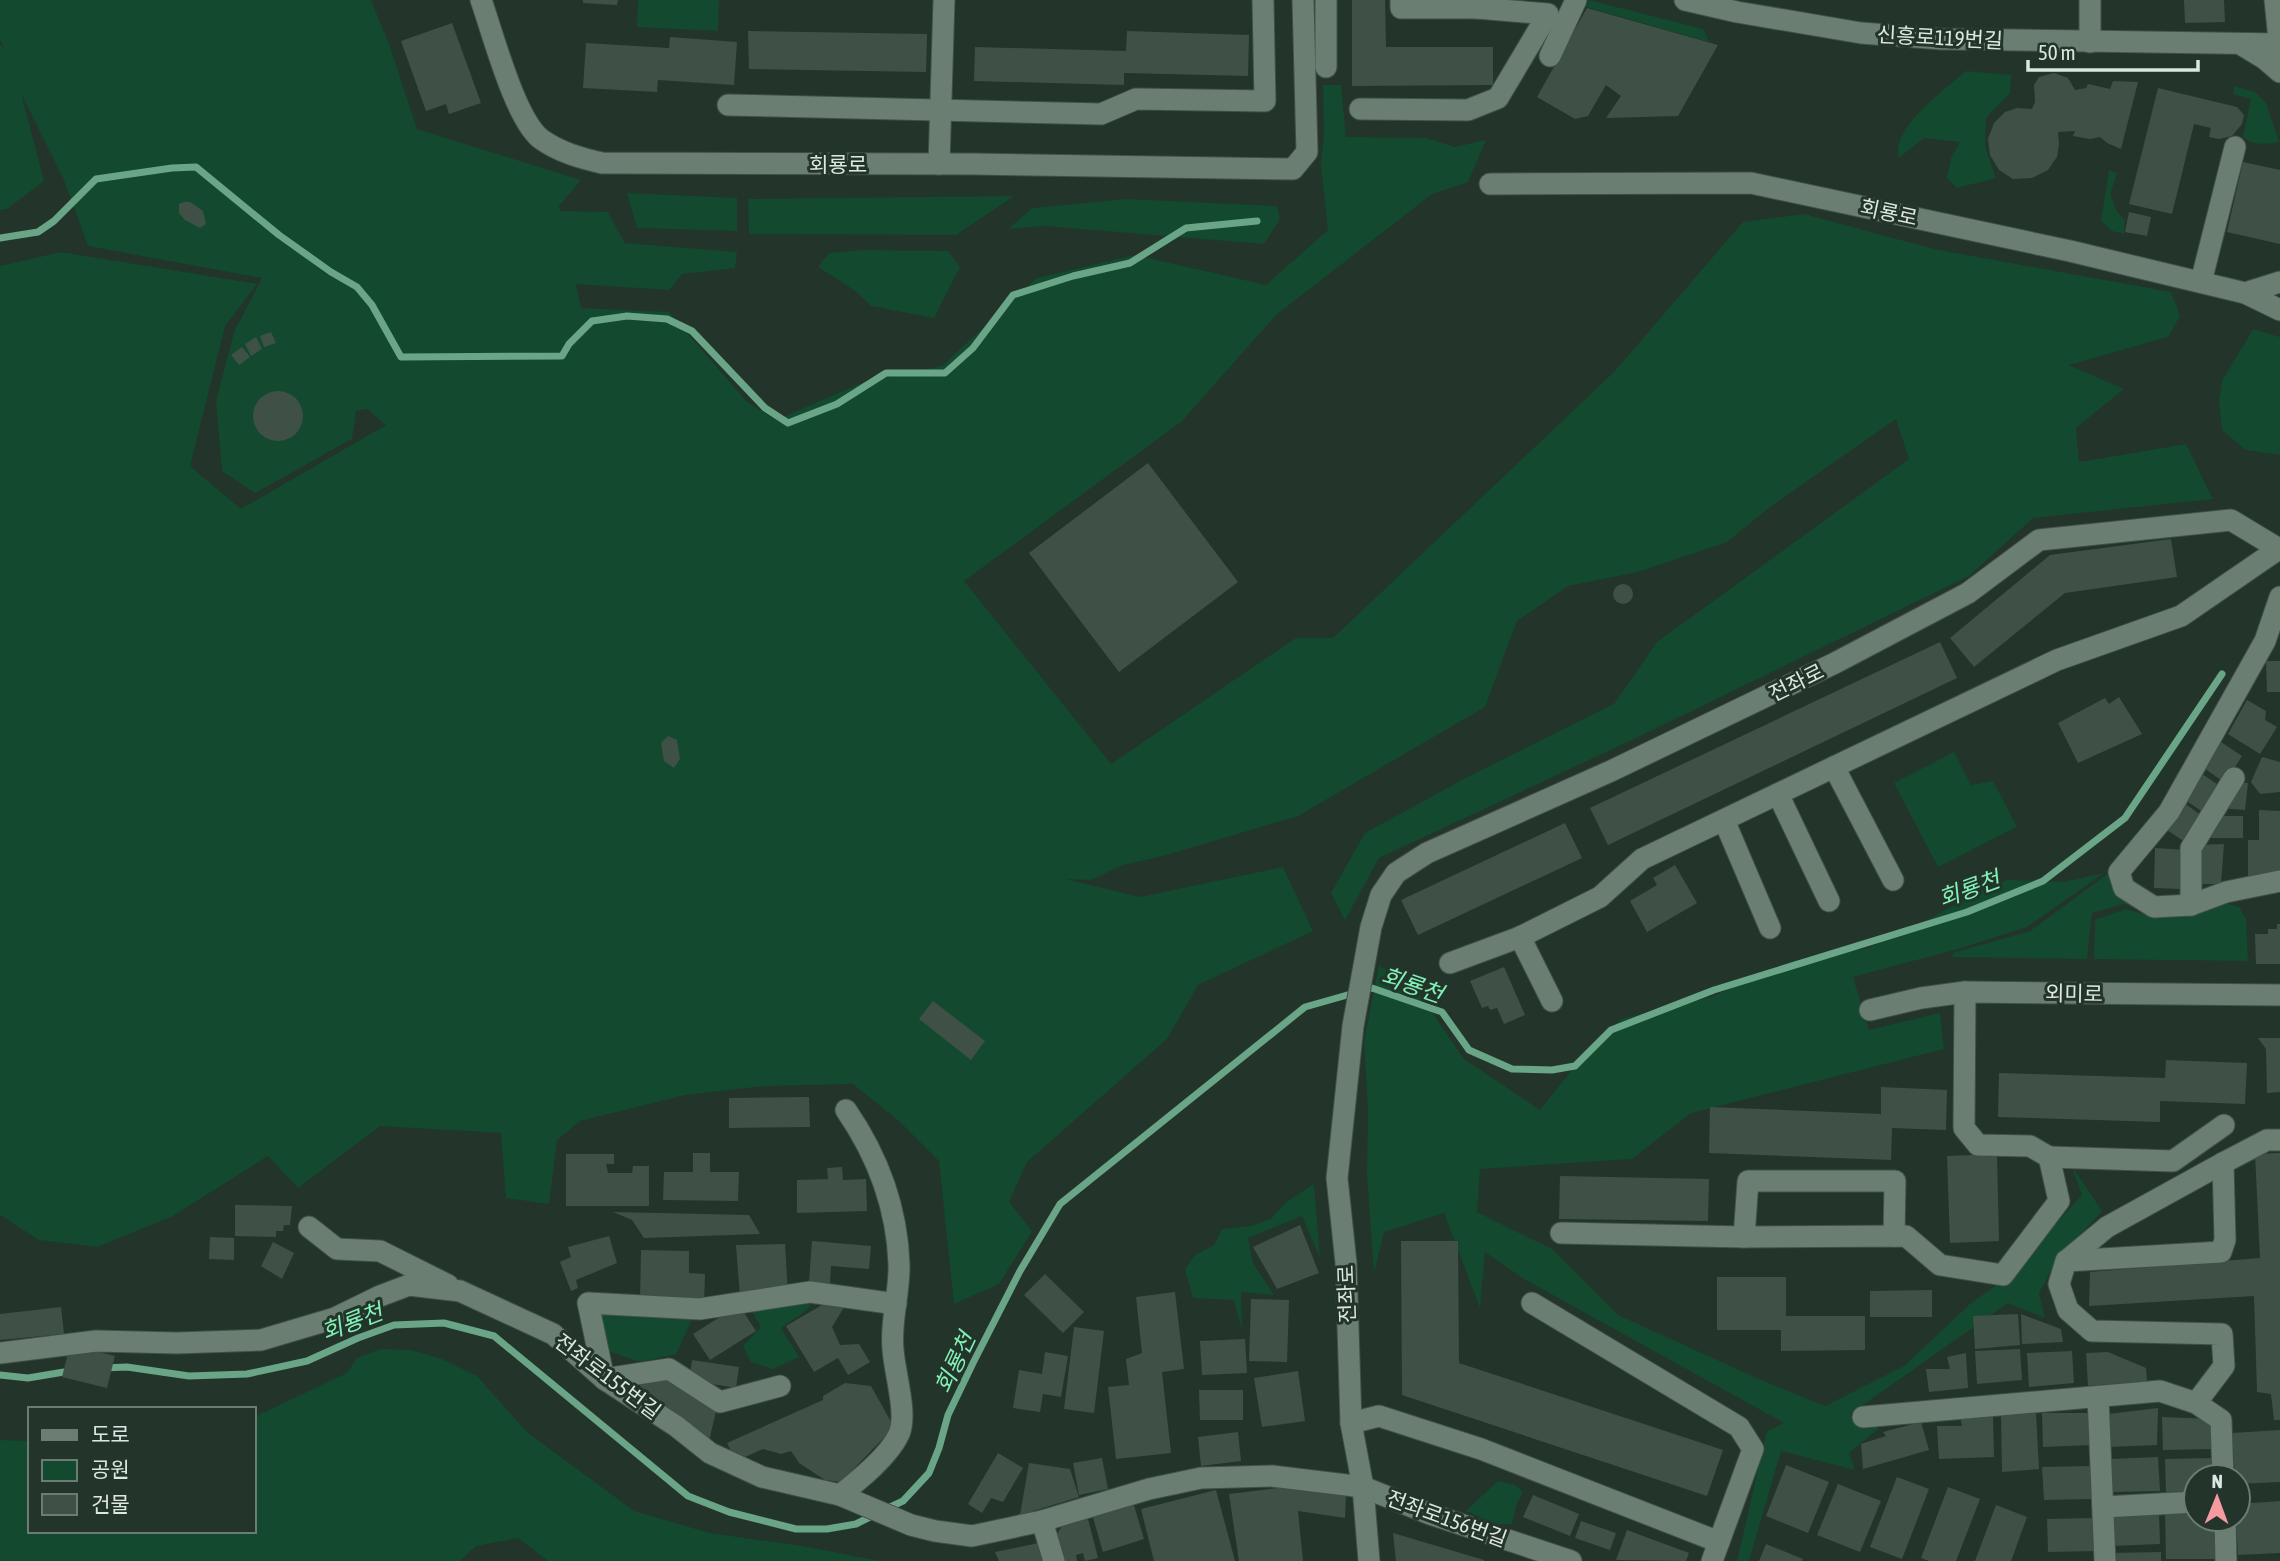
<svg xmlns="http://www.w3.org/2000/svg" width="2280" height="1561" viewBox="0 0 2280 1561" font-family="'Asap Condensed','Noto Sans KR',sans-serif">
	<rect width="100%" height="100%" fill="#23342a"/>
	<g fill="#12492f">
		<polygon points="0,0 371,0 389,44 417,129 581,180 559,206 560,211 608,212 625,243 737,252 735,268 682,274 669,290 576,284 581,308 669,312 747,402 776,420 864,382 942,366 1037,278 1135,255 1266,285 1328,230 1321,164 1324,136 1323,85 1341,85 1346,137 1426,138 1455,147 1486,140 1468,182 1432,194 1276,315 1181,422 964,581 1111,764 1296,638 1333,638 1614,372 1743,222 1804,214 1934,249 2171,292 2180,316 2168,337 2069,365 2124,389 2076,428 2079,462 2186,444 2213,499 2033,518 1969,576 1634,739 1379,858 1345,920 1331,893 1365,833 1460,781 1614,704 1657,642 1909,459 1896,419 1770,507 1727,542 1638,572 1568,586 1517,621 1485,707 1298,816 1163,856 1123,865 1091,880 1066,879 1140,897 1283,867 1313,931 1198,985 1167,1039 1027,1162 1009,1202 1032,1231 999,1284 954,1304 939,1161 900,1122 853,1084 764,1086 685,1095 580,1121 557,1140 549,1204 506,1198 501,1133 380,1126 298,1188 268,1156 173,1216 97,1247 39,1240 0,1215 0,266 61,252 257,284 225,326 190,466 241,509 386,425 367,409 356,411 352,439 255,493 222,471 216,401 234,332 262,278 88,246 64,180 21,93 44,181 7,209 0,210 0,44 5,51 0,40"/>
		<polygon points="638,0 719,0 718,31 637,27"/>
		<polygon points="1589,0 1703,29 1709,42 1586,7"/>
		<path d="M1966,71L2011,75L2010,93L1986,118L1985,146L1996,178L1957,188L1947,178L1951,158L1960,142L1924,138L1899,158C1891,127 1945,90 1966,71Z"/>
		<path d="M2234,86L2255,92L2266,103L2279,142C2266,144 2254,146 2243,137L2251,99L2233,94Z"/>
		<polygon points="2109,170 2117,173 2110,194 2117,212 2125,220 2124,234 2112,231 2101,221"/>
		<polygon points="627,193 737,198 737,231 637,228"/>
		<polygon points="1014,196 956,235 749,234 748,199"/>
		<polygon points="1126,199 1277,206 1280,219 1264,244 1045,226 1008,229 1032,208"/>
		<polygon points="863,250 948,251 960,267 934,318 871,306 854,290 818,267 829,253"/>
		<polygon points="2253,329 2280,337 2280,455 2246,450 2222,430 2219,401 2222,381"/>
		<polygon points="1954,752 1971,785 1993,781 2017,827 1938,867 1894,783"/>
		<polygon points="2113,870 2148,913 2125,904 2092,913 2087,959 1952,957 1953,953 2030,931"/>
		<polygon points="2104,873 2027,927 1958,949 1853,977 1869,1030 1940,1013 1944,1049 1691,1113 1632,1159 1480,1169 1477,1212 1552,1249 1618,1315 1761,1380 1825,1406 1904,1366 1970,1304 2009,1276 2082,1195 2071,1165 2102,1211 2056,1262 2039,1293 2045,1318 2008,1303 1850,1414 1879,1428 1849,1453 1855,1470 1781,1451 1749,1561 1737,1561 1767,1431 1784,1423 1524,1279 1485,1252 1480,1308 1444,1213 1384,1232 1374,1273 1367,1174 1368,1110 1364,1042 1379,965 1421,996 1464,1059 1540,1110 1575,1066 1621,1019 1711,997 1793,961 1868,948 1927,920 1976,893 2008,880 2063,882"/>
		<polygon points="2222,902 2239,907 2246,919 2248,961 2094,959 2095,920 2126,909 2150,916"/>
		<polygon points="1314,1184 1320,1258 1302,1216 1248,1238 1253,1263 1274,1295 1241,1292 1242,1331 1234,1300 1193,1298 1185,1269 1195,1255 1214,1245 1222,1229 1251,1226 1271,1219 1285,1203"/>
		<polygon points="817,1294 807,1310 781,1328 799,1357 773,1369 751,1362 743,1346 761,1327 749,1306"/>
		<polygon points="595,1308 696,1311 676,1354 640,1362 602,1349"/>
		<polygon points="380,1349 411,1350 442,1359 477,1376 527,1432 634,1511 710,1533 802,1546 881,1561 548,1561 518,1538 476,1546 460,1561 0,1561 0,1440 30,1441 30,1531 254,1531 254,1417 347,1373 357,1358"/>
		<polygon points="1498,1481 1515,1485 1523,1492 1516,1505 1512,1524 1495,1524 1466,1511"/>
	</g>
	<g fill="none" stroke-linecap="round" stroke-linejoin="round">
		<g stroke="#6aa587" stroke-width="7">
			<polyline points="0,238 38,232 54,221 96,179 172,168 196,167 279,235 331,272 357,287 372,305 401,357 562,356 569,344 592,321 627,316 667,319 692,331 765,408 788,423 837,404 886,373 945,373 973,348 1013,295 1073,276 1130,263 1186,228 1257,221"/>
			<polyline points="103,1368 127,1367 189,1376 247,1374 307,1361 358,1338 394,1325 444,1323 494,1336 688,1496 729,1512 796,1529 827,1529 856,1524 876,1514"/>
			<polyline points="0,1375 28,1378 70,1371"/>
			<polyline points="886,1509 903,1501 929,1473 939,1448 948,1415 973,1363 1020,1271 1060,1204 1305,1007 1372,988 1442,1012 1469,1050 1512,1069 1552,1070 1575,1066 1611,1030 1714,990 1967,912 2043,881 2125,818 2222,674"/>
		</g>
	</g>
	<g fill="#3f5146">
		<polygon points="583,0 618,0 617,5 583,3"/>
		<polygon points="1352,0 1385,0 1386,47 1493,47 1493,85 1352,86"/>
		<polygon points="2184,0 2224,0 2225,22 2185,23"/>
		<polygon points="1587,8 1718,45 1678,116 1606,118 1621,96 1606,85 1588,116 1575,119 1537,97"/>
		<polygon points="452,23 481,103 449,114 446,104 426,111 401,41"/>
		<polygon points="748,31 927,34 926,72 749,69"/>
		<polygon points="1127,31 1249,35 1248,76 1124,73 1124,85 974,81 975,47 1126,51"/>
		<polygon points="670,37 737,42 734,85 658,80 657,92 583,88 586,43 669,48"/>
		<polygon points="2054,73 2068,78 2075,90 2086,88 2088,84 2110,89 2113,81 2138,82 2121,149 2107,143 2100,137 2090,139 2073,136 2075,131 2058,132 2059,144 2057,157 2048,170 2032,178 2013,179 1999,170 1990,155 1988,139 1994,123 2005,112 2017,108 2032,109 2035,102 2034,85 2039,77"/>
		<polygon points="2158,88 2237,107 2244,115 2242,124 2232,136 2219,139 2209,137 2211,128 2194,124 2172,214 2129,204"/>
		<polygon points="2243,162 2280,170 2280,244 2227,232"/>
		<polygon points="184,202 190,202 203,211 206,224 200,228 185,220 179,213 179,204"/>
		<polygon points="2129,212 2151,217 2147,236 2125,232"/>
		<polygon points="271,332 276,343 264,347 260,336"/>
		<polygon points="256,337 262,349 251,356 245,344"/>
		<polygon points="242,347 250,357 239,365 231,355"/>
		<circle cx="278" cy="416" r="25"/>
		<polygon points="1148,463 1238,582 1119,672 1029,553"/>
		<polygon points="2171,539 2177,577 2065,593 1974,667 1950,638 2050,555"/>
		<circle cx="1623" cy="594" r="10"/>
		<polygon points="1940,642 1957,678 1608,845 1590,808"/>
		<polygon points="2266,661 2280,661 2280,692 2267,692"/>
		<polygon points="2119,697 2142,734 2078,763 2058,723 2105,698 2109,704"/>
		<polygon points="2247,700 2266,711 2265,720 2277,727 2260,754 2228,734"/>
		<polygon points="668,736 677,740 680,759 674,768 664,761 661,743"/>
		<polygon points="2221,742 2242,756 2225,783 2204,768"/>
		<polygon points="2262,757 2280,762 2280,792 2260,794 2251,782"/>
		<polygon points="2202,774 2223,788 2206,814 2185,800"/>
		<polygon points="2232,782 2248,783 2245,810 2219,808"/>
		<polygon points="2184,803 2205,818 2188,844 2167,830"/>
		<polygon points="2259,810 2280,811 2280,877 2248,880 2248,840 2259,840"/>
		<polygon points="2215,816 2243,816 2243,838 2204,838"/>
		<polygon points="1565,823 1582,858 1418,935 1401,900"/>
		<polygon points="2224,844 2221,884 2196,884 2197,845"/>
		<polygon points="2155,848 2186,850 2181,868 2180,889 2154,888"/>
		<polygon points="1675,865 1697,903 1647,932 1630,901 1657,885 1653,878"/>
		<polygon points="2277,924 2280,924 2280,964 2256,964 2255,934 2268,934 2268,929 2277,929"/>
		<polygon points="1504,967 1525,1015 1504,1024 1497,1008 1490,1010 1488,1006 1482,1008 1470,981"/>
		<polygon points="933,1001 985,1041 971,1060 919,1019"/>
		<polygon points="2258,1038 2280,1038 2280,1092 2267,1093 2266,1049"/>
		<polygon points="2166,1060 2247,1063 2245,1104 2160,1101 2160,1122 1998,1117 1999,1073 2165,1078"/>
		<polygon points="1881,1087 1947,1090 1946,1130 1892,1128 1891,1160 1709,1153 1710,1107 1881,1114"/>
		<polygon points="809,1097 810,1127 729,1128 729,1098"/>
		<polygon points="693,1153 710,1153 710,1172 739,1172 738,1201 663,1200 664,1172 693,1172"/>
		<polygon points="2280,1153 2280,1420 2274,1420 2271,1394 2257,1392 2254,1296 2089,1306 2090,1272 2260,1258 2255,1154"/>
		<polygon points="566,1154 614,1154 614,1164 606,1164 608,1173 632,1173 633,1166 649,1166 649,1206 566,1206"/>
		<polygon points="1997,1154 1999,1241 1950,1243 1947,1156"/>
		<polygon points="842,1167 843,1180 866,1179 867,1211 797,1213 797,1180 828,1179 827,1168"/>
		<polygon points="1560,1176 1709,1179 1708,1221 1559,1219"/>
		<polygon points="235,1205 292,1206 290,1225 284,1225 283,1231 276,1231 276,1237 235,1236"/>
		<polygon points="613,1212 749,1215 760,1234 644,1238 632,1220"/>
		<polygon points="1300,1225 1319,1273 1277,1289 1253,1247"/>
		<polygon points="609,1236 617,1263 576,1280 578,1288 571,1291 560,1262 571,1257 568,1247"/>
		<polygon points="210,1237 234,1238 234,1260 209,1259"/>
		<polygon points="812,1241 871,1246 869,1269 831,1266 830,1284 809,1282"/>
		<polygon points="1401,1241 1458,1241 1459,1363 1723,1450 1707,1496 1402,1395"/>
		<polygon points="273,1242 294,1253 282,1279 261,1266"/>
		<polygon points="785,1244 788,1293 740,1297 736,1245"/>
		<polygon points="641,1250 689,1251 689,1273 705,1274 704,1305 640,1303"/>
		<polygon points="1045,1274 1084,1312 1063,1333 1024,1295"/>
		<polygon points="1717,1277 1786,1277 1786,1316 1865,1316 1865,1350 1781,1351 1781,1330 1717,1330"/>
		<polygon points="1932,1290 1932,1317 1870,1317 1870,1291"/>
		<polygon points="1175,1292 1184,1369 1162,1372 1171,1453 1116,1459 1108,1387 1129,1385 1126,1359 1142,1353 1136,1297"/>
		<polygon points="1251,1299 1289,1300 1287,1362 1249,1361"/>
		<polygon points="846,1304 832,1327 840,1345 859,1344 870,1362 848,1375 838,1358 814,1372 786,1326 822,1305"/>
		<polygon points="739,1305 756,1331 710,1360 693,1334"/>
		<polygon points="61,1307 64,1334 0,1340 0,1314"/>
		<polygon points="2018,1314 2020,1345 1975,1349 1973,1316"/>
		<polygon points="2021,1314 2061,1329 2063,1342 2022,1344"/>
		<polygon points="1074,1327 1104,1331 1094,1413 1064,1409"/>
		<polygon points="1245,1339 1247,1373 1202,1375 1200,1341"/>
		<polygon points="70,1345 115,1356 107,1388 62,1377"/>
		<polygon points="2020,1349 2022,1380 1977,1384 1975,1351"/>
		<polygon points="2072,1351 2074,1383 2029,1387 2027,1353"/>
		<polygon points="1045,1352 1068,1356 1061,1397 1043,1394 1040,1412 1013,1408 1019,1370 1042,1374"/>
		<polygon points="2108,1352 2146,1368 2147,1381 2088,1386 2086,1353"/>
		<polygon points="1966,1353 1968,1388 1929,1392 1926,1369 1950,1369 1947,1357"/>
		<polygon points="692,1360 739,1367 736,1388 689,1380"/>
		<polygon points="1298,1371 1305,1421 1262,1427 1254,1378"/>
		<polygon points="662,1372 717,1407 709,1441 641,1396 639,1376"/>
		<polygon points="845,1383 871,1386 894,1427 841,1482 825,1480 799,1463 791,1451 781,1454 763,1449 736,1461 727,1443 823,1400 823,1396"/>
		<polygon points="1199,1390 1243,1390 1243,1420 1200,1420"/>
		<polygon points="2158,1408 2157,1445 2109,1447 2108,1414"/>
		<polygon points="1959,1413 1993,1415 1994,1457 1939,1459 1937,1426 1962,1426"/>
		<polygon points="2036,1413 2039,1469 2002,1472 2001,1415"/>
		<polygon points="2042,1413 2090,1413 2091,1445 2043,1447"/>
		<polygon points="2162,1417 2212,1419 2211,1449 2163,1450"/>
		<polygon points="1921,1422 1929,1450 1863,1469 1861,1444 1886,1436 1883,1432"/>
		<polygon points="2280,1430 2280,1482 2238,1484 2238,1477 2235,1477 2232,1433"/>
		<polygon points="1238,1432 1241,1461 1201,1466 1198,1437"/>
		<polygon points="998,1453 1023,1468 1003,1502 991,1498 982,1513 968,1504"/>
		<polygon points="2158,1457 2160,1491 2112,1492 2111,1459"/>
		<polygon points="1102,1458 1108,1489 1079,1495 1073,1463"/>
		<polygon points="2213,1458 2213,1477 2196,1477 2196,1491 2166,1492 2165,1459"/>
		<polygon points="1029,1463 1070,1469 1079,1497 1020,1515"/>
		<polygon points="1786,1465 1829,1482 1808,1533 1766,1516"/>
		<polygon points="2091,1466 2091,1499 2044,1500 2042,1467"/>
		<polygon points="1897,1477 1929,1489 1902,1559 1870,1547"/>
		<polygon points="1838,1484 1881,1501 1860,1552 1817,1535"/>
		<polygon points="1285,1487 1346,1494 1345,1518 1298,1511 1303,1561 1239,1561 1229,1494"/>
		<polygon points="1948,1487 1980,1499 1956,1561 1929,1561 1921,1558"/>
		<polygon points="1216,1490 1235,1561 1154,1561 1141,1509"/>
		<polygon points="1533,1495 1579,1514 1570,1536 1523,1517"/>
		<polygon points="2280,1501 2280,1553 2238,1555 2236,1519 2238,1519 2238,1504"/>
		<polygon points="1133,1502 1144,1539 1103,1552 1092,1514"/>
		<polygon points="1996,1505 2027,1517 2011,1561 1975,1561"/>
		<polygon points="2165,1510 2196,1510 2196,1519 2214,1519 2216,1559 2166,1559"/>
		<polygon points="2159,1512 2160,1544 2112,1546 2111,1513"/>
		<polygon points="2095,1518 2096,1551 2048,1552 2047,1519"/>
		<polygon points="1088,1519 1098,1558 1085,1561 1083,1553 1076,1555 1077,1561 1057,1561 1052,1542 1062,1526"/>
		<polygon points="1581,1521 1616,1533 1610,1550 1575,1538"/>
		<polygon points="1627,1530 1689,1553 1686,1561 1616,1560"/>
		<polygon points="1393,1533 1484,1560 1484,1561 1396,1561"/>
		<polygon points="1043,1542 1049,1561 999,1561 995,1552"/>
		<polygon points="1766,1544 1803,1559 1802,1561 1759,1561"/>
		<polygon points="2161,1552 2161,1561 2113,1561 2113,1553"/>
	</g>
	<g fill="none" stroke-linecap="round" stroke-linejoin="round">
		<g stroke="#425048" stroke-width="23">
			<g id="minor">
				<path d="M481,0C493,34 515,119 541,139C559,152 580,158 602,163L973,164L1293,169L1307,152L1303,0"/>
				<polyline points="1401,0 1401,8 1477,8"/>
				<polyline points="1685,0 1737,12 1861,33 1942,39 2280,44"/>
				<polyline points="2090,0 2090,42"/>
				<polyline points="2275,0 2280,50"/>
				<polyline points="2242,45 2265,59 2280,72"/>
				<polyline points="1550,56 1576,0"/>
				<polyline points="1326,67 1326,0"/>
				<polyline points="728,105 1101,114 1136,99 1265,101 1263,0"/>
				<polyline points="1360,109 1468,110 1498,98 1548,14 1477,8 1480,0"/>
				<polyline points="939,164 944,0"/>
				<polyline points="1490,184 1751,183 2070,251 2245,293 2280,282"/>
				<polyline points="2201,282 2235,147"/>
				<polyline points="2245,293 2280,310"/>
				<polyline points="2280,597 2265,641 2169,812 2119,872 2124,888 2154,907 2191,905 2226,892 2280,881"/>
				<polyline points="1834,767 1893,880"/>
				<polyline points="1778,794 1829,901"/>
				<polyline points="1724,820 1770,928"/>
				<polyline points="2191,905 2191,848 2234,778"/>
				<polyline points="1520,937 1552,1001"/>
				<polyline points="1450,963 1520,937 1600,897 1642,859 2057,660 2181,616 2280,548"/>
				<polyline points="1870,1010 1921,998 1965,992 2280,995"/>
				<polyline points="2049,1157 2173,1161 2224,1125"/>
				<polyline points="309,1227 337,1249 380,1251 448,1285"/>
				<polyline points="1561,1233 1744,1237 1906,1236 1940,1265 2003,1275 2059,1201 2049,1157 2030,1146 1978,1145 1964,1128 1965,992"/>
				<polyline points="1744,1237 1748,1181 1895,1181 1894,1236"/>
				<polyline points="2066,1261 2107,1227 2223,1163"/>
				<polyline points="1532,1303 1739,1427 1753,1449 1712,1561"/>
				<polyline points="0,1353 96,1341 177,1343 261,1340 335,1318 380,1296 409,1285 460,1291 553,1334 604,1379 676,1426 710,1453 762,1477 840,1495 911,1525 935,1531 972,1536 1042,1521 1149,1489 1201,1478 1272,1476 1363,1487 1430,1514 1571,1561"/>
				<polyline points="780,1386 720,1402 669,1369 604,1379 588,1303 700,1309 810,1292 896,1304"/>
				<polyline points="2098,1397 2105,1561"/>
				<polyline points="2196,1403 2224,1366 2222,1334 2092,1331 2068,1310 2059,1284 2066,1261 2221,1252 2225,1240 2223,1163 2267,1140 2280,1140"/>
				<polyline points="1863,1417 2160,1391 2196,1403 2221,1420 2223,1477"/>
				<polyline points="1351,1423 1379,1416 1481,1449 1719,1542"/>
				<path d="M840,1495C859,1480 889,1456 899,1434C908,1414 894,1371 893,1349C890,1321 900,1292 899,1264C897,1208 877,1155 846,1110"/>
				<polyline points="2103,1507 2196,1502"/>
				<polyline points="2225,1519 2226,1561"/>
				<polyline points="1042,1521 1054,1561"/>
				<polyline points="1369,1561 1363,1487 1351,1423 1346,1263 1337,1178 1353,1026 1371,927 1381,895 1396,873 1427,853 1611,771 1835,663 1968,593 2039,540 2231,520 2279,549"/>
			</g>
		</g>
		<use href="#minor" stroke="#6b7e72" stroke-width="21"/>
	</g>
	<g text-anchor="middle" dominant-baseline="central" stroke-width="6" stroke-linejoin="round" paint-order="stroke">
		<g font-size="21" fill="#dde7e1" stroke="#23342a">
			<text transform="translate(1940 37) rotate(3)">신흥로119번길</text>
			<text x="838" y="164">회룡로</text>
			<text transform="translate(1889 212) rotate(12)">회룡로</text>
			<text transform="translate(1796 682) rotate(-26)">전좌로</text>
			<text transform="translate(2074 993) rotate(1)">외미로</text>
			<text transform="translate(1346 1294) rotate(-92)">전좌로</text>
			<text transform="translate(608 1376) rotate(37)">전좌로155번길</text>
			<text transform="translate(1447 1518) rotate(20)">전좌로156번길</text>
		</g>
		<g font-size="23" font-style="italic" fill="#83f1b6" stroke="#23342a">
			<text transform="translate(1969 889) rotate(-20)">회룡천</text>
			<text transform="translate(1412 985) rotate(19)">회룡천</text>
			<text transform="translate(352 1322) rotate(-21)">회룡천</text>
			<text transform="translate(955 1363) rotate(-65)">회룡천</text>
		</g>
	</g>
	<rect x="28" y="1407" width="228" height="126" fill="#23342a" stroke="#6d7c73" stroke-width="2"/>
	<rect x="42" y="1430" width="35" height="10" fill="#6b7e72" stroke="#6d7c73" stroke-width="2"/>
	<text x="91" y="1442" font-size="21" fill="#dde7e1">도로</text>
	<rect x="42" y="1460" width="35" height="21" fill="#12492f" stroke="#6d7c73" stroke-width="2"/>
	<text x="91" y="1477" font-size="21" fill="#dde7e1">공원</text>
	<rect x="42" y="1494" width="35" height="21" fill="#3f5146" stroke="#6d7c73" stroke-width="2"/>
	<text x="91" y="1512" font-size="21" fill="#dde7e1">건물</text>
	<g transform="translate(2217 1498) rotate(1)"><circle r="33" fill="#23342a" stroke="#6d7c73" stroke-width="2"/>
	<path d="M0-5L12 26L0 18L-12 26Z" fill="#f49aa0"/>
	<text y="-10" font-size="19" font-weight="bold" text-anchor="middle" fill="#dde7e1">N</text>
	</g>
	<path d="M2028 60v10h170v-10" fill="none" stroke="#dde7e1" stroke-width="3.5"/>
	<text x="2038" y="60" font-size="21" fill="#dde7e1" stroke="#23342a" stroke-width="5" paint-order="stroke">50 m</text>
</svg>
